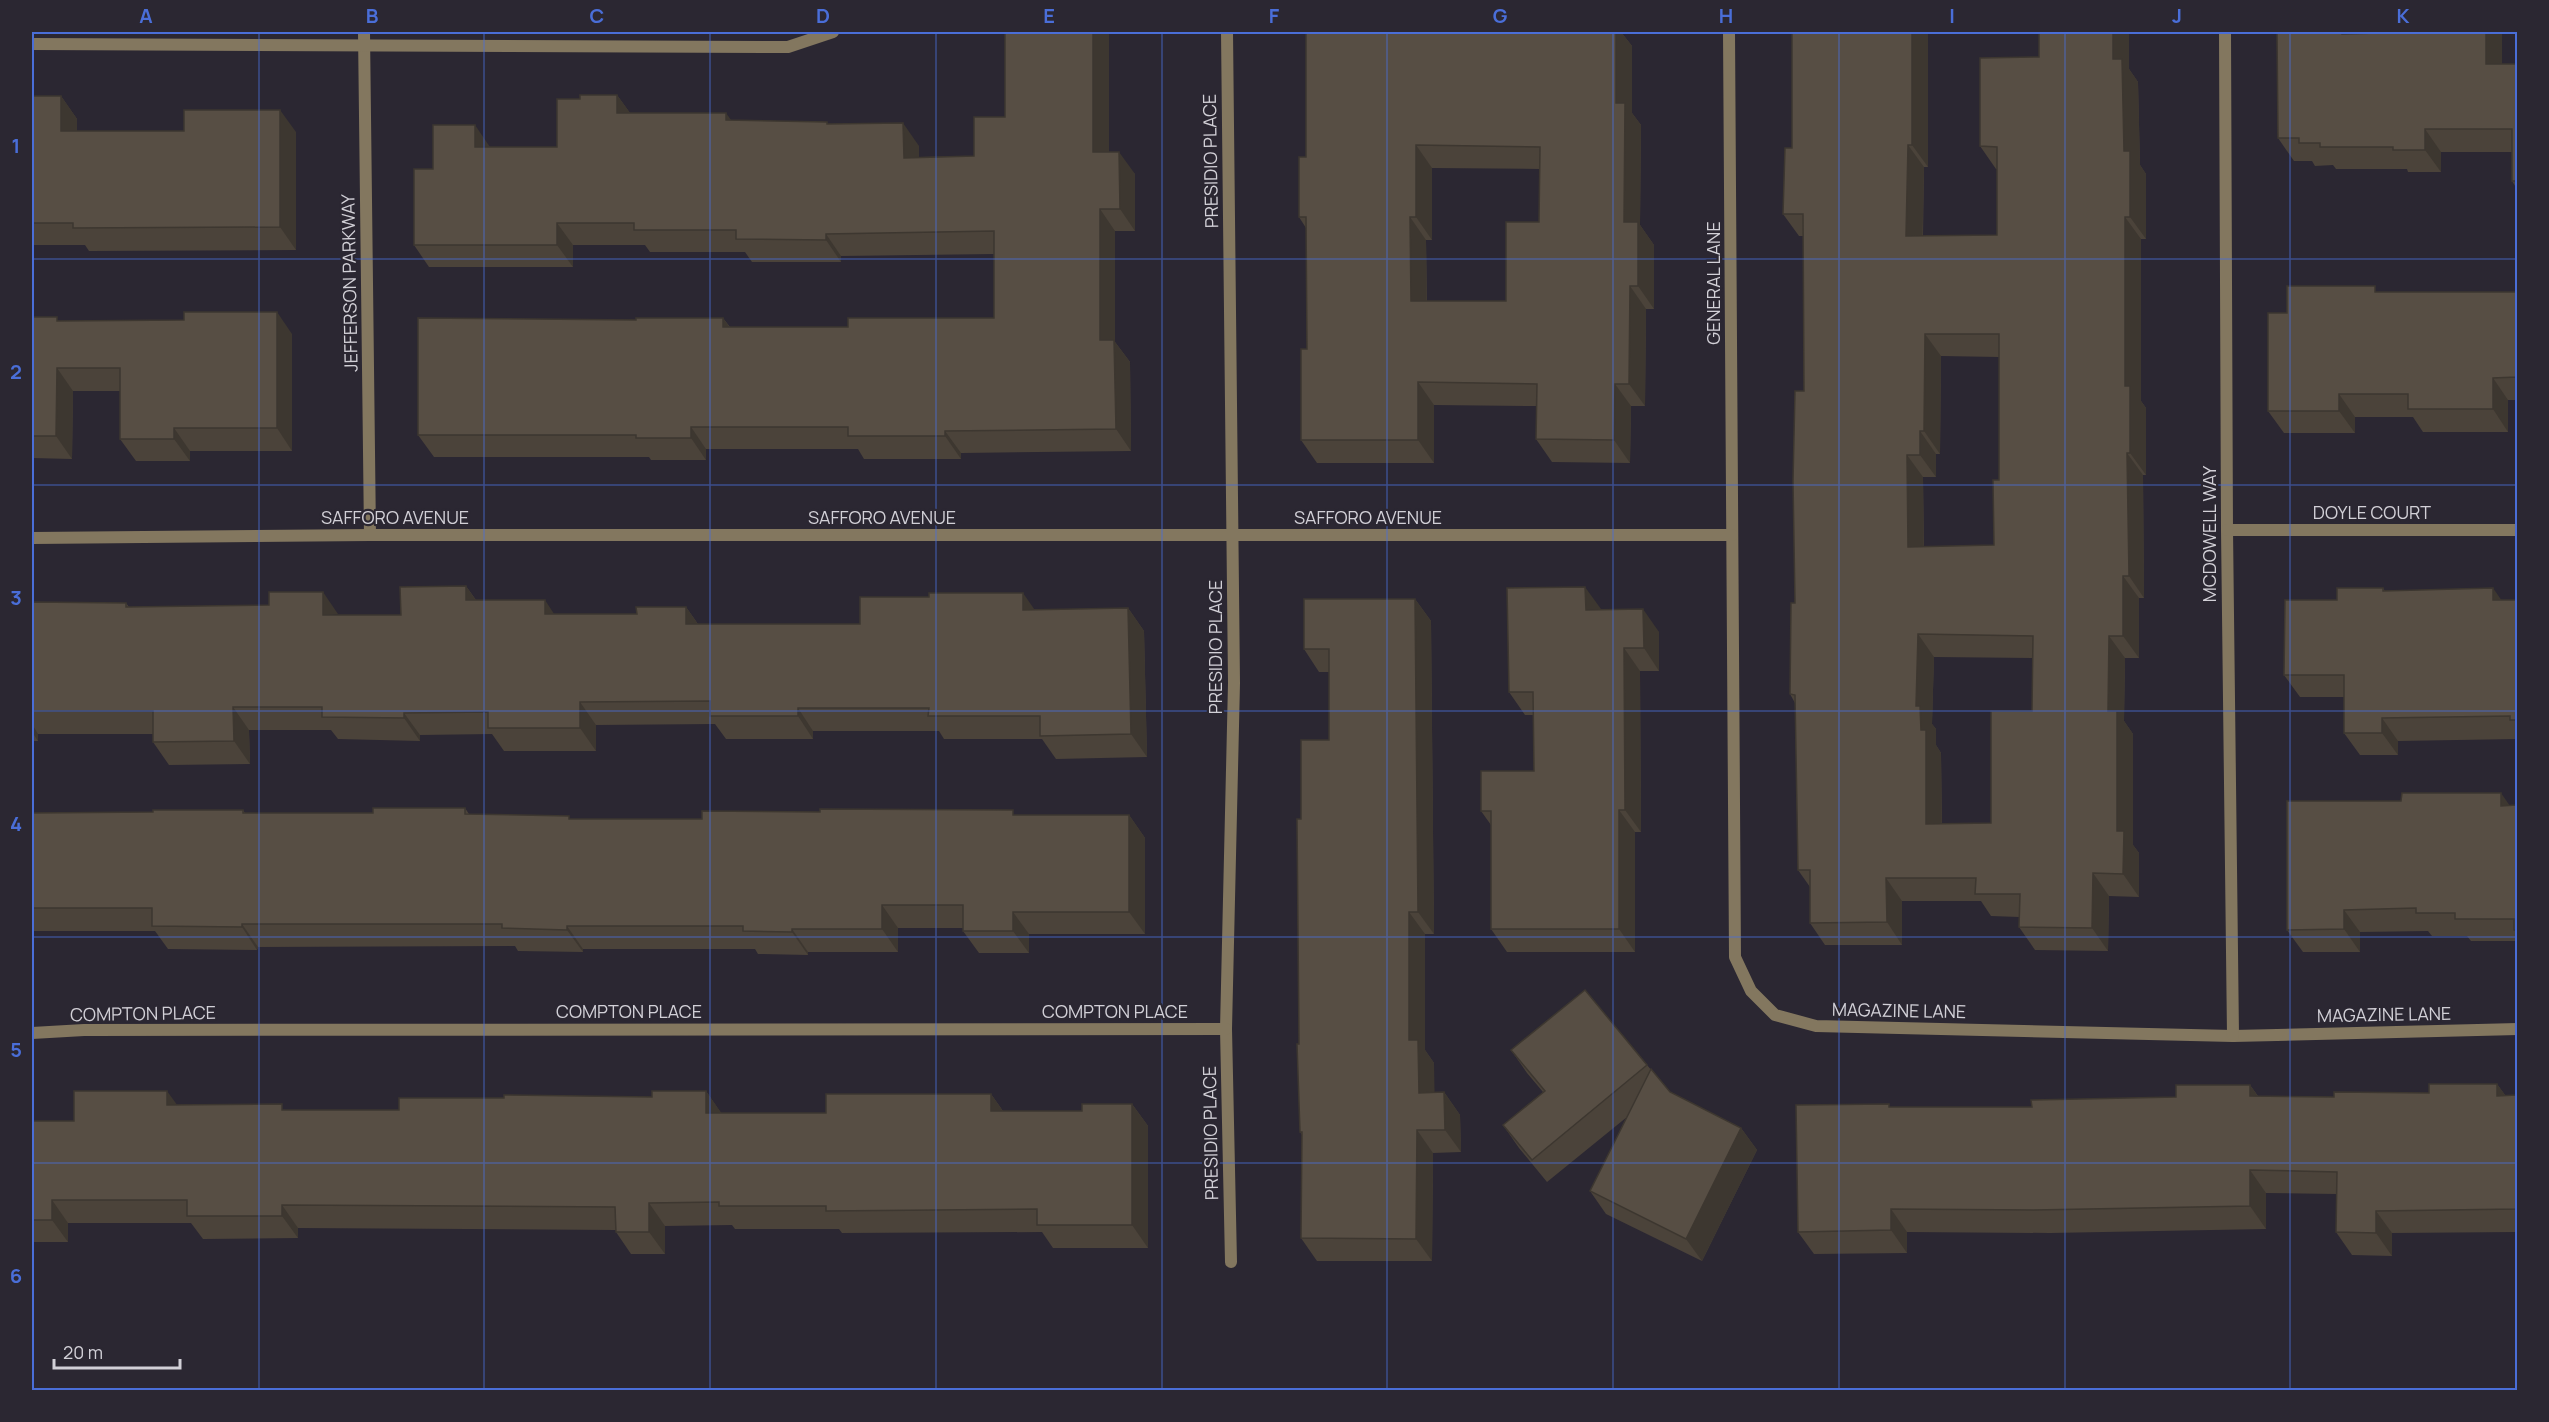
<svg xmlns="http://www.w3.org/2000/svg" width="2549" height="1422" viewBox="0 0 2549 1422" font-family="Manrope,sans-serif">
	<rect width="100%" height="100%" fill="#2b2732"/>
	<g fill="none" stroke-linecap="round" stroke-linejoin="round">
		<g stroke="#83775f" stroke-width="12">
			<polyline points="364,32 370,535"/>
			<polyline points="1227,32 1234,683 1226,1029 1231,1262"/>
			<polyline points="1729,32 1735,957 1751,991 1775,1015 1816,1026 2233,1036 2518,1029"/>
			<polyline points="2225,32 2227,530 2233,1036"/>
			<polyline points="32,44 788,47 833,32"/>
			<polyline points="2227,530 2518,530"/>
			<polyline points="32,538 370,535 1732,535"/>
			<polyline points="32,1033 84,1030 1226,1029"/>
		</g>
	</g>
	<g fill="#4b433a" fill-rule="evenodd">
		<polygon points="1109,32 1109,152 1135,174 1135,231 1115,231 1115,342 1130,362 1131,451 961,453 961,459 864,459 858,449 706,449 706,460 651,460 649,457 434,457 418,435 636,320 723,318 730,327 848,327 994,318 994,254 841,256 841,262 752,262 745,252 650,252 645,245 573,245 573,267 429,267 414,245 433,169 490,147 557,147 580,99 617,95 630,113 731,120 827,122 828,124 919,146 919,157 974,156 1005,117"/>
		<path d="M1306,32H1621L1632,46V113L1641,125L1640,225L1654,245V309H1646L1645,406H1631L1630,463L1552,462L1536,439V406L1434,405V463H1317L1301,440L1307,349L1306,228L1299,217L1306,157ZM1432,168L1540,169L1539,222L1506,301H1427L1426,240H1432Z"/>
		<path d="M1928,32V167H1924L1923,236L1997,235V169H1996L1980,146L2039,57L2129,32V69L2138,82L2140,165L2146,174V239H2141V401L2146,408V475H2143L2144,598H2139V658H2125L2124,721L2133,734V845L2139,853V897L2109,896L2108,951L2035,950L2019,927V917L1991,916L1981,901H1902V945H1825L1810,923V887L1798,870L1795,703L1790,694L1795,603L1804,391L1803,236H1799L1783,214L1792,148ZM1941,356L1999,357V480L1994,545L1924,547L1923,477H1936V454H1940ZM1934,657L2032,658V711L1991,823L1942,824L1941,753L1936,745V729L1932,724Z"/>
		<polygon points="2277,32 2355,32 2356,33 2502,32 2502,64 2517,64 2517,189 2512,181 2512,152 2441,152 2441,172 2408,172 2407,169 2336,169 2333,165 2315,166 2312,161 2294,161 2278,138"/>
		<polygon points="32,96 61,96 77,119 77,131 296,132 296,250 89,251 85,245 32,245"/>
		<polygon points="2379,292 2517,292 2517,400 2508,400 2508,432 2423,432 2413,417 2355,417 2355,433 2284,433 2268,411 2287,313"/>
		<polygon points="32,317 60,321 292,334 292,451 190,451 190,461 136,461 120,439 120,391 73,391 72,459 32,458"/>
		<polygon points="466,586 476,600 554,614 637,614 686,607 698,624 860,624 1035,610 1128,608 1144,631 1147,757 1056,759 1042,739 944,739 939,731 813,731 813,739 726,739 715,724 596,725 596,751 504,751 492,734 420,735 420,741 338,739 331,730 249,730 250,764 169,765 153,742 153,734 38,734 38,741 32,741 32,602 126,603 129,607 338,615 401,615"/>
		<polygon points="2383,588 2385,591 2501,600 2517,600 2517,739 2398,741 2398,755 2360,755 2344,733 2344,697 2300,697 2284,675 2337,600"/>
		<polygon points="1415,599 1431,621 1434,934 1425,934 1425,1050 1434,1063 1434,1092 1444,1092 1460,1115 1461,1152 1433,1153 1432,1261 1317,1261 1301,1238 1302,1135 1300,1132 1299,1044 1301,819 1329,740 1329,672 1319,672 1304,649"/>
		<polygon points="1601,610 1659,632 1659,671 1640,671 1641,832 1635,832 1635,952 1507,952 1491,929 1491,825 1481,811 1534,771 1533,715 1525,715 1509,692"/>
		<polygon points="2517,805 2517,941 2471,941 2467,936 2432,936 2428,931 2360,932 2360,952 2303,952 2287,930 2510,806"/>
		<polygon points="465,808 469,814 571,819 702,819 1017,815 1129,815 1145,838 1145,934 1029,934 1029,953 979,953 963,931 963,928 898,928 898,952 808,952 808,955 758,954 755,949 583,949 583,952 518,951 515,946 258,947 257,950 168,949 155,931 32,931 32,813 153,812 243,810 245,813 373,813"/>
		<polygon points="1511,1050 1647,1065 1670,1092 1741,1128 1757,1150 1702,1261 1606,1214 1590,1191 1627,1117 1547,1182 1519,1148 1503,1125 1543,1092 1527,1073"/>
		<polygon points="2497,1084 2505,1095 2517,1095 2517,1232 2392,1233 2392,1256 2352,1255 2336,1232 2337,1194 2266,1193 2266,1229 2050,1233 1907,1232 1907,1253 1814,1254 1798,1232 1892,1107 2032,1107 2176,1097 2250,1085 2258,1096 2334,1097 2429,1093"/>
		<polygon points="706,1091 721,1113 826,1113 991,1094 1003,1111 1082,1111 1132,1104 1148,1126 1148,1248 1053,1248 1042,1232 842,1233 839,1229 735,1229 732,1225 665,1226 665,1254 631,1254 616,1232 616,1230 298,1228 298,1238 203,1239 191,1223 68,1223 68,1242 32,1242 32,1121 74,1121 177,1105 286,1110 399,1110 504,1098 652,1097"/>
	</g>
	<g fill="#3d3730">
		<polygon points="1093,32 1109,32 1109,174 1093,152"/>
		<polygon points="1616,32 1621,32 1632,46 1632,113 1641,125 1640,225 1654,245 1654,309 1638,286 1624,222 1616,103"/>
		<polygon points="1912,32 1928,32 1928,167 1912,145"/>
		<polygon points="2113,32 2129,32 2129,69 2138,82 2140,165 2146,174 2146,239 2130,217 2113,59"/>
		<polygon points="2342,32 2355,32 2358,36 2342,34"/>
		<polygon points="2486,32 2502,32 2502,86 2486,64"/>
		<polygon points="617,95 633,117 617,113"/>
		<polygon points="61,96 77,119 77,153 61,131"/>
		<polygon points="280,110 296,132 296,250 280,227"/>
		<polygon points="726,113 742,135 726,120"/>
		<polygon points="903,123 919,146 919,180 904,158"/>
		<polygon points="475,125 490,147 475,147"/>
		<polygon points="2425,129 2441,152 2441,172 2425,150"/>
		<polygon points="1416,145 1432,168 1432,240 1416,217"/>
		<polygon points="1908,145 1924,167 1922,259 1906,236"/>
		<polygon points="1119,152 1135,174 1135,231 1120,209"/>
		<polygon points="1100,209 1115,231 1115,342 1130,362 1131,451 1116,429 1100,340"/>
		<polygon points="1410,217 1426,240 1427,324 1411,301"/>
		<polygon points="2125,217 2141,239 2141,401 2146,408 2146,475 2130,453 2125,386"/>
		<polygon points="557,223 573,245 573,267 557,245"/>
		<polygon points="826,234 841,256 841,262 826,240"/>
		<polygon points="1630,286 1646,309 1645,406 1629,384"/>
		<polygon points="277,312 292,334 292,451 277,428"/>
		<polygon points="723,318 739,340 723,327"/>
		<polygon points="1925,334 1941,356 1940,454 1924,431"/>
		<polygon points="57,368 73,391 72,459 56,436"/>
		<polygon points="2493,378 2508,400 2508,432 2493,409"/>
		<polygon points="1418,382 1434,405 1434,463 1418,440"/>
		<polygon points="1615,384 1631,406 1630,463 1614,440"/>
		<polygon points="2339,394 2355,417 2355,433 2339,411"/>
		<polygon points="691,427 706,449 706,460 691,438"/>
		<polygon points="174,428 190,451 190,461 174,439"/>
		<polygon points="945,431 961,453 961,459 945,436"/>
		<polygon points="1920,431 1936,454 1936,477 1920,455"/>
		<polygon points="2127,453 2143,475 2144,598 2129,576"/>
		<polygon points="1907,455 1923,477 1924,570 1908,547"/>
		<polygon points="2123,576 2139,598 2139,658 2123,636"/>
		<polygon points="466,586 482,609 466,600"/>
		<polygon points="1585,587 1601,609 1586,610"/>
		<polygon points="2493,588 2509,611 2493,600"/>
		<polygon points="323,592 338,614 323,615"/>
		<polygon points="1023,593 1039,616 1023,610"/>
		<polygon points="1415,599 1431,621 1434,934 1418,912"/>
		<polygon points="545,600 560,623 545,614"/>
		<polygon points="686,607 702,630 686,624"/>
		<polygon points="1128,608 1144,631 1147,757 1131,734"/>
		<polygon points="1643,609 1659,632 1659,671 1644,648"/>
		<polygon points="1918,634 1934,657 1932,724 1936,729 1936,745 1941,753 1942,846 1926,824 1921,730 1916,706"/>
		<polygon points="2109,636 2125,658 2124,721 2133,734 2133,845 2139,853 2139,897 2123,874 2117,831 2108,711"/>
		<polygon points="1624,648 1640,671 1641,832 1625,810"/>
		<polygon points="580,702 596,725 596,751 580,728"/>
		<polygon points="233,707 249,730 250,764 234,741"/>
		<polygon points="798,708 813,731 813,739 798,716"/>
		<polygon points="404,713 420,735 420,741 404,718"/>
		<polygon points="2382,718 2398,741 2398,755 2382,733"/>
		<polygon points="32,724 38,734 38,741 32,732"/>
		<polygon points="2501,793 2517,816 2501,806"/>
		<polygon points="1619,810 1635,832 1635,952 1619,929"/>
		<polygon points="1129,815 1145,838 1145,934 1129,912"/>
		<polygon points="2093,873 2109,896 2108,951 2092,928"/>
		<polygon points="1886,878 1902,901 1902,945 1887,922"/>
		<polygon points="882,905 898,928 898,952 882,929"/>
		<polygon points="2344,910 2360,932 2360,952 2344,929"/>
		<polygon points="1013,912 1029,934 1029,953 1013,931"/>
		<polygon points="1409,912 1425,934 1425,1050 1434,1063 1435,1115 1419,1093 1409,1040"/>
		<polygon points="242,924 258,947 257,950 242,927"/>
		<polygon points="567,926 583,949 583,952 567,930"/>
		<polygon points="792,929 808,952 808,955 792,932"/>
		<polygon points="2497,1084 2513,1106 2497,1096"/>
		<polygon points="2250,1085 2266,1108 2250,1096"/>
		<polygon points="167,1091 183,1113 167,1105"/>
		<polygon points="706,1091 722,1114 706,1113"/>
		<polygon points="1444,1092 1460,1115 1461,1152 1445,1130"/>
		<polygon points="991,1094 1007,1117 991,1111"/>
		<polygon points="1132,1104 1148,1126 1148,1248 1132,1225"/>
		<polygon points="1741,1128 1757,1150 1702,1261 1686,1239"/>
		<polygon points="1417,1130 1433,1153 1432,1261 1416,1239"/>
		<polygon points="2250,1170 2266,1193 2266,1229 2250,1206"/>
		<polygon points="52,1200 68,1223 68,1242 52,1220"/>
		<polygon points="649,1203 665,1226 665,1254 649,1232"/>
		<polygon points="282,1205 298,1228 298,1238 282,1216"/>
		<polygon points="1891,1209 1907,1232 1907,1253 1891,1230"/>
		<polygon points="2376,1211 2392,1233 2392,1256 2376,1233"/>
	</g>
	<g fill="#574e44" stroke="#3d3730" stroke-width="1.5" fill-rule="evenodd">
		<polygon points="1005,32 1093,32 1093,152 1119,152 1120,209 1100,209 1100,340 1114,340 1116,429 945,431 945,436 848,436 848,427 691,427 691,438 636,438 636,435 418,435 418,318 636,320 636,318 723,318 723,327 848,327 848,318 994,318 994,231 826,234 826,240 736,239 736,230 634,230 634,223 557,223 557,245 414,245 414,169 433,169 433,125 475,125 475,147 557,147 557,99 580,99 580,95 617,95 617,113 726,113 726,120 827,122 827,124 903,123 904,158 974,156 974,117 1005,117"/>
		<path d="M1306,32H1616V103H1625L1624,222H1638V286H1630L1629,384H1615L1614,440L1536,439L1537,384L1418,382V440H1301V349H1307L1306,217H1299V157H1306ZM1416,145L1540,147L1539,222H1506V301H1411L1410,217H1416Z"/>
		<path d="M1792,32H1912V145H1908L1906,236L1997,235V147L1980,146V58L2039,57V32H2113V59H2122L2124,151H2130V217H2125V386H2130V453H2127L2129,576H2123V636H2109L2108,711H2117V831H2124L2123,874L2093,873L2092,928L2019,927L2020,894H1975L1976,878H1886L1887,922L1810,923V870H1798L1795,695L1790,694L1791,603H1795L1793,481L1795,391H1804L1803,214H1783L1785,148H1792ZM1925,334H1999V480H1993L1994,545L1908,547L1907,455H1920V431H1924ZM1918,634L2033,636L2032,711H1991V823L1926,824V730H1921L1920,706H1916Z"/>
		<polygon points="2277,32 2342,32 2342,34 2415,32 2486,32 2486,64 2517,64 2517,181 2512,181 2512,129 2425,129 2425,150 2393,150 2393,147 2320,147 2320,143 2299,143 2299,138 2278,138"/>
		<polygon points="32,96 61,96 61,131 184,131 184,110 280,110 280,227 73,228 73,223 32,223"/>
		<polygon points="2287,286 2375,286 2375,292 2517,292 2517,377 2493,378 2493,409 2408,409 2408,394 2339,394 2339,411 2268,411 2268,313 2287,313"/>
		<polygon points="184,312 277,312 277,428 174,428 174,439 120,439 120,368 57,368 56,436 32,436 32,317 57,317 57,321 184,320"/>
		<polygon points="466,586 466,600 545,600 545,614 637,614 636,607 686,607 686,624 860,624 860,597 929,597 929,593 1023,593 1023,610 1128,608 1131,734 1040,736 1040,716 928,716 929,708 798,708 798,716 710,716 710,701 580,702 580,728 488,728 488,712 404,713 404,718 322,717 322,707 233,707 234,741 153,742 153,711 32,711 32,602 126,603 126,607 269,605 269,592 323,592 323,615 401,615 400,587"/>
		<polygon points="1585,587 1586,610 1643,609 1644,648 1624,648 1625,810 1619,810 1619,929 1491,929 1491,811 1481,811 1481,771 1534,771 1533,692 1509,692 1507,588"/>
		<polygon points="2337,588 2383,588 2383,591 2493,588 2493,600 2517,600 2517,720 2510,720 2510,716 2382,718 2382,733 2344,733 2344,675 2284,675 2285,600 2337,600"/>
		<polygon points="1304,599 1415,599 1418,912 1409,912 1409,1040 1418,1040 1419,1093 1444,1092 1445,1130 1417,1130 1416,1239 1301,1238 1302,1132 1300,1132 1297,1044 1299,1044 1297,819 1301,819 1301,740 1329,740 1329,649 1304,649"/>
		<polygon points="2402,793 2501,793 2501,806 2517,805 2517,930 2514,930 2514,919 2455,919 2455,913 2416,913 2416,908 2344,910 2344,929 2287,930 2287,801 2401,801"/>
		<polygon points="373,808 465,808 465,814 569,816 569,819 702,819 702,811 820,812 820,809 1013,810 1013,815 1129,815 1129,912 1013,912 1013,931 963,931 963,905 882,905 882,929 792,929 792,932 743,931 743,926 567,926 567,930 502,928 502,924 242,924 242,927 152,926 152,908 32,908 32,813 153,812 153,810 243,810 243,813 373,813"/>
		<polygon points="1585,990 1647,1065 1532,1160 1503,1125 1545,1091 1511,1050"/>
		<polygon points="1651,1069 1670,1092 1741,1128 1686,1239 1590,1191"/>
		<polygon points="2429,1084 2497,1084 2497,1096 2517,1095 2517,1209 2376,1211 2376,1233 2336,1232 2337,1172 2250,1170 2250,1206 2034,1210 1891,1209 1891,1230 1798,1232 1796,1105 1889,1104 1889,1107 2032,1107 2031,1100 2176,1097 2176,1085 2250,1085 2250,1096 2334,1097 2334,1092 2429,1093"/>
		<polygon points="74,1091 167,1091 167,1105 282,1104 282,1110 399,1110 399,1098 504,1098 504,1095 652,1097 652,1091 706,1091 706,1113 826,1113 826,1094 991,1094 991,1111 1082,1111 1082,1104 1132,1104 1132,1225 1037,1225 1037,1209 826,1211 826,1206 719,1206 719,1202 649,1203 649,1232 616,1232 615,1207 282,1205 282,1216 187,1216 187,1200 52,1200 52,1220 32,1220 32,1121 74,1121"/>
	</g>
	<path fill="none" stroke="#4a6ed8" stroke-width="1.5" stroke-opacity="0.55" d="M259,32V1390M484,32V1390M710,32V1390M936,32V1390M1162,32V1390M1387,32V1390M1613,32V1390M1839,32V1390M2065,32V1390M2290,32V1390M32,259H2518M32,485H2518M32,711H2518M32,937H2518M32,1163H2518"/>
	<g text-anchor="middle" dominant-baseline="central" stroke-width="4.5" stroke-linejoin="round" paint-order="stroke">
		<g font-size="18" fill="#d2d0d7" stroke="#2b2732">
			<text transform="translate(1210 161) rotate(-91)">PRESIDIO PLACE</text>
			<text transform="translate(349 283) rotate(-91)">JEFFERSON PARKWAY</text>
			<text transform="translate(1713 283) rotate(-90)">GENERAL LANE</text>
			<text x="2372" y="512">DOYLE COURT</text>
			<text x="395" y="517">SAFFORO AVENUE</text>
			<text x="882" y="517">SAFFORO AVENUE</text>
			<text x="1368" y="517">SAFFORO AVENUE</text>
			<text transform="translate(2209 534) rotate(-90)">MCDOWELL WAY</text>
			<text transform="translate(1215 647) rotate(-90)">PRESIDIO PLACE</text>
			<text transform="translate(1899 1010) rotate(1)">MAGAZINE LANE</text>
			<text x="629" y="1011">COMPTON PLACE</text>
			<text x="1115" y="1011">COMPTON PLACE</text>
			<text transform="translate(143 1013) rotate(-1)">COMPTON PLACE</text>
			<text transform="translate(2384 1014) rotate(-1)">MAGAZINE LANE</text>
			<text transform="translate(1210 1133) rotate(-91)">PRESIDIO PLACE</text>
		</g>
	</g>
	<rect width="2549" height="1422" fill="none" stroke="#2b2732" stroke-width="66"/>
	<path d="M54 1359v9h126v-9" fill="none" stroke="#d2d0d7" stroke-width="3"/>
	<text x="63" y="1359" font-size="18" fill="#d2d0d7" stroke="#2b2732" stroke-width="4.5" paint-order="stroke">20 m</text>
	<rect x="33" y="33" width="2483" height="1356" fill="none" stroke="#4a6ed8" stroke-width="2"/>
	<g font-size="20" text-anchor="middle" font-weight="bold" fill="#4a6ed8">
		<text x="146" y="23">A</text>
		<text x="372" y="23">B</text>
		<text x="597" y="23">C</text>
		<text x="823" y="23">D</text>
		<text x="1049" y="23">E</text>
		<text x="1274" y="23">F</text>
		<text x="1500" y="23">G</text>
		<text x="1726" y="23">H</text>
		<text x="1952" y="23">I</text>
		<text x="2177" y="23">J</text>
		<text x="2403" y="23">K</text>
		<text x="16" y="153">1</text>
		<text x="16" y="379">2</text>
		<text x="16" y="605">3</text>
		<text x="16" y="831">4</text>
		<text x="16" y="1057">5</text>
		<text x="16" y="1283">6</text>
	</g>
</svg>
